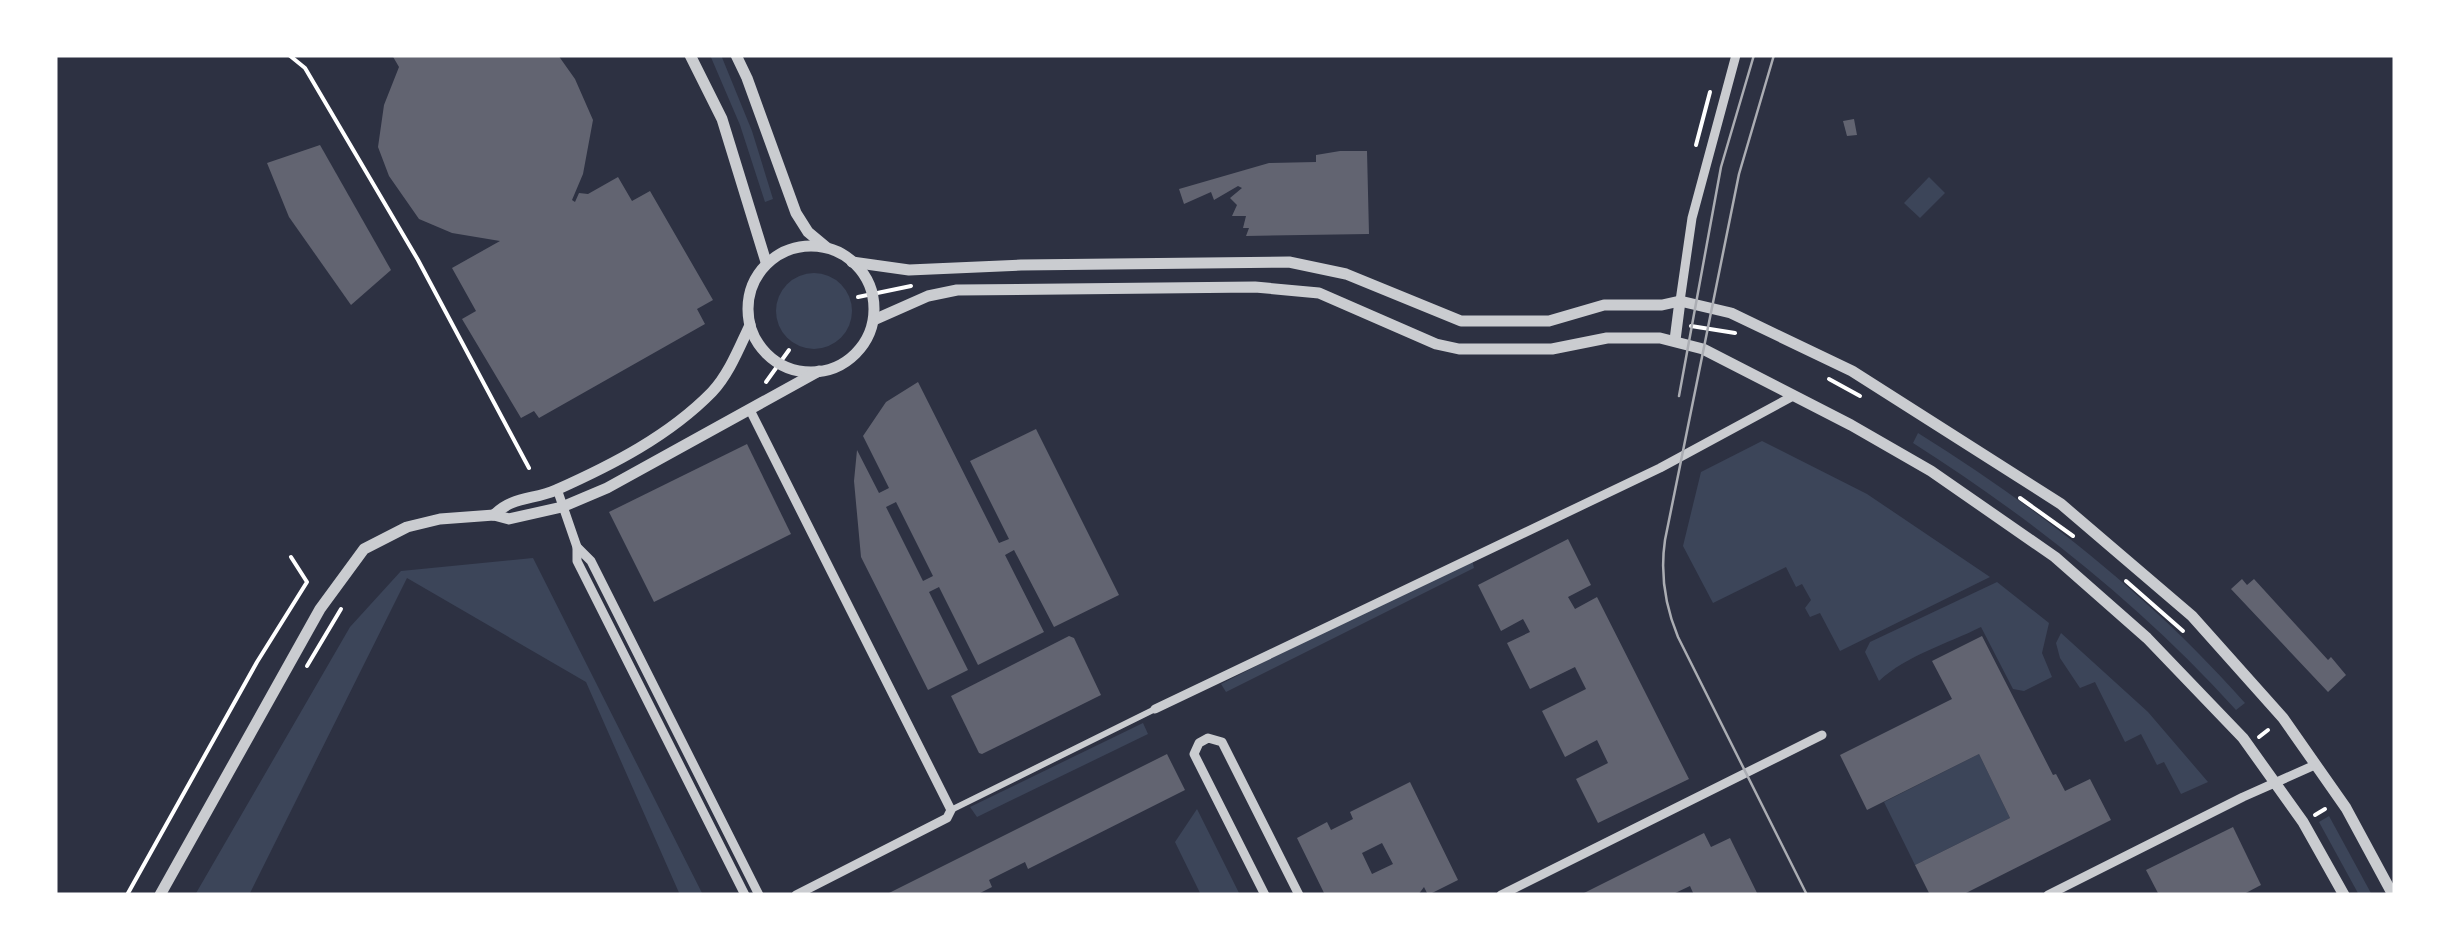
<svg xmlns="http://www.w3.org/2000/svg" width="2450" height="950" viewBox="0 0 2450 950" font-family="'Titillium Web',sans-serif">
	<rect width="100%" height="100%" fill="#2d3142"/>
	<g fill="#3c4559">
		<polygon points="710,55 721,55 752,131 773,199 765,202 740,125"/>
		<polygon points="1929,177 1945,193 1920,218 1904,203"/>
		<circle cx="814" cy="311" r="38"/>
		<path d="M1918,433C2039,508 2150,596 2245,703L2236,710C2141,605 2032,519 1913,443Z"/>
		<polygon points="1762,441 1867,494 1990,577 1840,651 1820,613 1810,617 1805,608 1811,600 1802,584 1796,587 1786,567 1713,603 1683,546 1701,472"/>
		<polygon points="1471,556 1474,568 1226,692 1221,684"/>
		<polygon points="533,558 703,895 680,895 586,682 407,578 249,895 195,895 350,627 401,571"/>
		<path d="M1997,582L2049,623L2042,653L2052,677L2024,691L2013,689L1981,627C1947,644 1907,655 1879,681L1865,652L1870,642Z"/>
		<polygon points="2061,633 2148,712 2208,782 2181,794 2164,762 2157,765 2141,734 2125,742 2095,682 2080,688 2060,658 2056,643"/>
		<polygon points="1143,723 1148,734 977,817 970,807"/>
		<polygon points="1979,754 2010,818 1915,865 1884,802"/>
		<polygon points="1197,809 1240,895 1201,895 1175,842"/>
		<polygon points="2329,816 2372,895 2359,895 2319,822"/>
	</g>
	<g fill="#626471" fill-rule="evenodd">
		<polygon points="392,55 558,55 575,79 593,120 583,174 572,200 575,202 579,193 588,194 618,177 632,201 650,191 713,300 697,309 705,324 539,418 534,411 521,418 462,319 476,311 452,268 500,241 452,233 419,219 389,176 378,147 384,105 399,67"/>
		<polygon points="1854,119 1857,135 1847,136 1843,121"/>
		<polygon points="320,145 391,270 351,305 289,217 267,163"/>
		<polygon points="1340,151 1367,151 1369,234 1246,236 1249,228 1243,228 1246,216 1232,216 1237,205 1230,198 1242,188 1238,186 1214,200 1211,192 1184,204 1179,189 1269,163 1316,162 1316,155"/>
		<path d="M918,382L999,543L1009,539L970,461L1036,429L1119,595L1054,627L1014,550L1005,555L1044,632L978,665L939,587L929,592L968,670L928,690L861,557L854,481L857,450L879,493L889,488L863,436L886,402ZM896,502L933,576L923,581L886,507Z"/>
		<polygon points="747,444 791,534 654,602 609,512"/>
		<polygon points="1568,539 1591,585 1568,597 1575,609 1597,597 1689,779 1598,823 1576,779 1608,763 1597,740 1565,757 1542,711 1586,689 1575,667 1530,689 1507,643 1530,632 1523,619 1501,631 1478,585"/>
		<polygon points="2242,579 2247,585 2254,579 2328,660 2331,657 2346,675 2328,692 2231,589"/>
		<polygon points="1069,636 1074,638 1101,695 982,754 979,753 951,696"/>
		<polygon points="1982,636 2053,775 2056,774 2065,791 2090,779 2111,820 1962,895 1930,895 1915,865 2010,818 1979,754 1867,810 1840,755 1952,699 1932,661"/>
		<polygon points="1167,754 1185,790 1028,869 1025,862 989,880 992,887 976,895 885,895"/>
		<path d="M1410,782L1458,880L1428,895L1424,887L1418,895H1325L1297,838L1327,822L1331,830L1353,819L1350,812ZM1382,843L1393,864L1372,874L1362,853Z"/>
		<polygon points="2233,827 2261,885 2242,895 2159,895 2146,870"/>
		<polygon points="1704,833 1711,847 1730,838 1758,895 1694,895 1690,886 1671,895 1580,895"/>
	</g>
	<g fill="none" stroke-linecap="round" stroke-linejoin="round">
		<g stroke="#fff" stroke-width="4">
			<polyline points="289,55 305,68 418,260 529,468"/>
			<polyline points="1696,145 1710,92"/>
			<polyline points="858,297 911,286"/>
			<polyline points="1691,326 1735,333"/>
			<polyline points="1829,379 1860,396"/>
			<polyline points="766,382 789,350"/>
			<polyline points="2020,498 2073,536"/>
			<polyline points="2126,581 2183,631"/>
			<polyline points="307,666 341,609"/>
			<polyline points="2259,737 2268,730"/>
			<polyline points="2315,815 2325,809"/>
			<polyline points="127,895 257,662 307,582 291,557"/>
		</g>
		<polyline stroke="#caccd0" stroke-width="6" points="951,810 1155,709"/>
		<g stroke="#caccd0" stroke-width="9">
			<polyline points="1680,301 1692,218 1736,55"/>
			<polyline points="750,410 951,810 947,818 796,895"/>
			<polyline points="557,489 577,547 577,561 745,895"/>
			<polyline points="577,547 591,561 759,895"/>
			<polyline points="1155,709 1660,468 1793,396"/>
			<polyline points="1265,895 1194,754 1199,743 1208,738 1222,742 1299,895"/>
			<polyline points="1501,895 1822,735"/>
			<polyline points="2048,895 2243,797 2315,765"/>
		</g>
		<g stroke="#caccd0" stroke-width="11">
			<polyline points="690,55 722,119 766,262"/>
			<polyline points="736,55 747,78 796,213 808,232 826,247"/>
			<circle cx="811" cy="309" r="63"/>
			<polyline points="852,262 909,270 1021,265 1289,262 1346,274 1461,321 1549,321 1604,305 1662,305 1680,301 1731,313 1852,371 2061,504 2192,616 2283,718 2346,808 2393,895"/>
			<polyline points="876,319 928,296 957,290 1255,287 1319,293 1436,344 1459,349 1552,349 1607,338 1660,338 1703,349 1851,425 1931,471 2055,557 2147,638 2243,738 2303,822 2344,895"/>
			<polyline points="1675,340 1680,301"/>
			<path d="M494,515C512,496 534,500 556,490C612,465 669,436 712,392C729,374 739,348 750,325"/>
			<polyline points="160,895 320,609 364,549 407,527 440,519 494,515 509,519 562,507 607,488 819,371"/>
		</g>
		<g stroke="#abadb3" stroke-width="2.5">
			<path d="M1774,55L1739,174L1665,540C1660,574 1665,606 1678,637L1807,895"/>
			<polyline points="1679,396 1721,167 1754,55"/>
		</g>
	</g>
	<rect width="2450" height="950" fill="none" stroke="#ffffff" stroke-width="115"/>
</svg>
